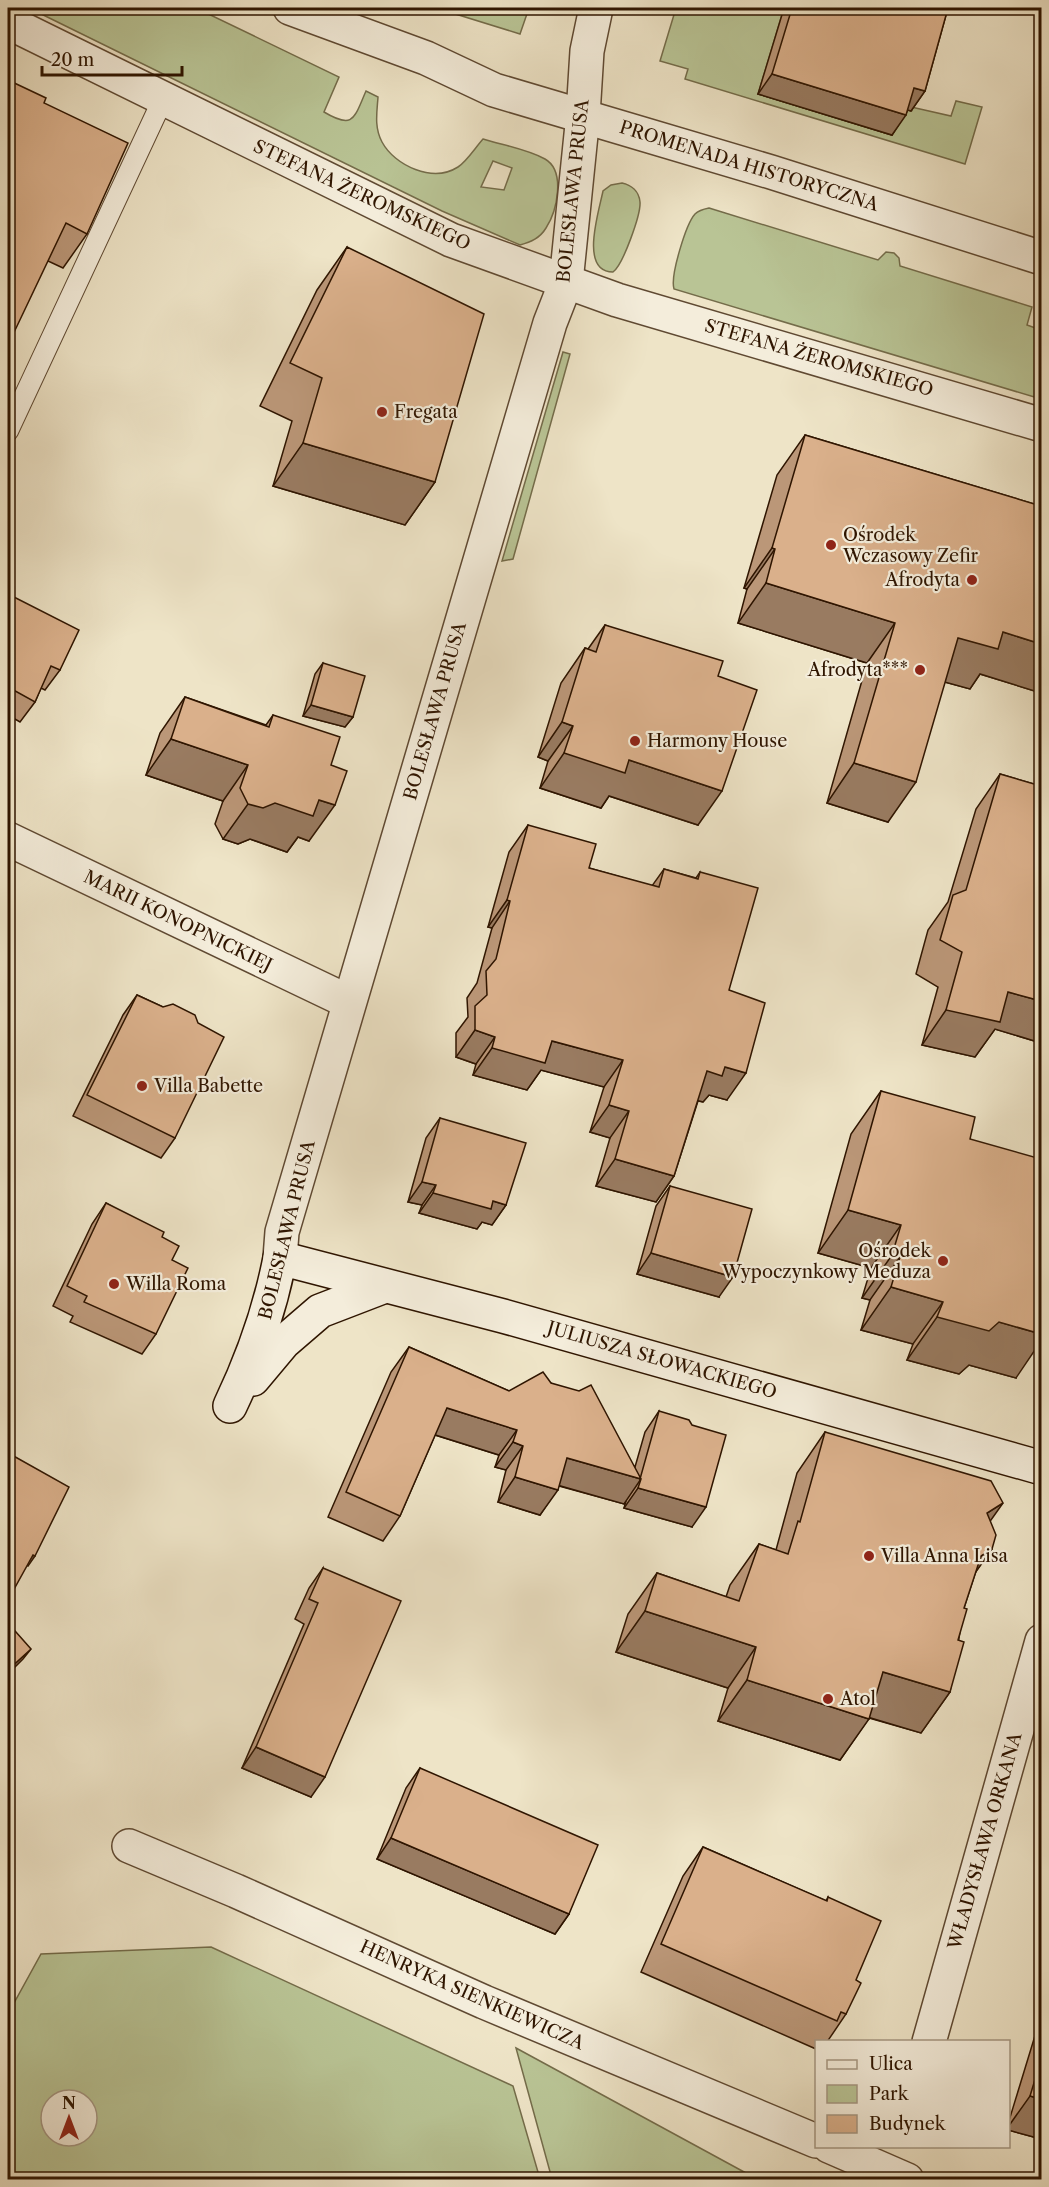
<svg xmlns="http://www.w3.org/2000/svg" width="1049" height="2187" viewBox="0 0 1049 2187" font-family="'Libre Caslon Text',serif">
	<rect width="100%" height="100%" fill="#eee4c7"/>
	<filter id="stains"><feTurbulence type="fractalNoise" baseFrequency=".00333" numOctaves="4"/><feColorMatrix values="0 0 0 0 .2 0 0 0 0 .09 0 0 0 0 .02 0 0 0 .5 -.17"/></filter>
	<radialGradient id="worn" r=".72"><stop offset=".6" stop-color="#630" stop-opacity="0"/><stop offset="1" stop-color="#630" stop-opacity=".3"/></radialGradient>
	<g fill="#b9c495" stroke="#746c4a" stroke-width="1.5" fill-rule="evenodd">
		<path d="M29,8H196L339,77L324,112C354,130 354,118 366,91L378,97C377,112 374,127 382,142C395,166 433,183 458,167C467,161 475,148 483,139C502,145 527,149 545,159C566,171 557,211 546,228C540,238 531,242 520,245L442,211ZM493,161L512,168L504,190L481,187Z"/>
		<polygon points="436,8 529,8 520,34"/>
		<polygon points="676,8 784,8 758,94 892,135 900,108 911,110 907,106 951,116 956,101 982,107 965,164 685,79 688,69 660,61"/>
		<path d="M622,183C631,185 639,191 640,202C641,214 623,265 613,272C579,272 599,211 603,191L611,185Z"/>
		<path d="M709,208L878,260L886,252L894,253L899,258L900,266L1032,307L1027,325L1041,330V399L674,289C670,276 686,224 695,214C698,211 704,209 709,208Z"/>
		<polygon points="563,352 570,354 513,559 502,561"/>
		<path d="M211,1947L513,2086L540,2179H8V2014L41,1954ZM51,2100H87V2136H51Z"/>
		<polygon points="516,2048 757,2179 552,2179"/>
	</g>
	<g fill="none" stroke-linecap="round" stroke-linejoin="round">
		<g stroke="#5f4932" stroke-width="22">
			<polyline id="lane" points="8,431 163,99"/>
		</g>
		<g stroke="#5f4932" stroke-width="36">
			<g id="street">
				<polyline points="290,8 426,58 494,90 771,172 1042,258"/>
				<polyline points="8,22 451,240 617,300 1042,425"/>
				<polyline points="8,839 349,1002"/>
				<polyline points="280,1258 282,1232 550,323 566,282 583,115 587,51 596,8"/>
				<polyline points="129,1846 236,1891 484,2002 816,2141"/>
				<polyline points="929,2042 1042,1641"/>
				<polyline points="829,2146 907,2180"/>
			</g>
		</g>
		<g stroke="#2f1500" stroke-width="36">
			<g id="secondary">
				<polyline points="253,1379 284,1342 320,1311 385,1286"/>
				<path d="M230,1406C253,1358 270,1310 280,1258L503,1316L1042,1468"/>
			</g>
		</g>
		<use href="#lane" stroke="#f4eddb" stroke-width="20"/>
		<use href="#street" stroke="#f4eddb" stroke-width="33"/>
		<use href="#secondary" stroke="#f4eddb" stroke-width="33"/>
	</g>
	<g fill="#bb9778" stroke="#2f1500" stroke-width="1.5">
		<polygon points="784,8 948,8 925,91 911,111 908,110 892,135 758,94"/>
		<polygon points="44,103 87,234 63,268 48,261"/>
		<polygon points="347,247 435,482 405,525 273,486 292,421 260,406 317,290"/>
		<polygon points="805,435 1041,506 1041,693 980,674 970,689 945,682 888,822 827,803 867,663 738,623 747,589 744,588 777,475"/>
		<polygon points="8,594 60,670 45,690 41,688 35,702 20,722 8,715"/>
		<polygon points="605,625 718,676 698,825 609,796 601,808 540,788 548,761 538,757 561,683 585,648 588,649"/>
		<polygon points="323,663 353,717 345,727 303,716 315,674"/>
		<polygon points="185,697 266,725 273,715 331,765 309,841 298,837 287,852 250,839 238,844 223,839 215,824 223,801 146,775 160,733"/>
		<polygon points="1000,774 1041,786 1041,1043 995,1029 975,1057 922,1045 938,987 916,974 928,930 948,902 976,809"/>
		<polygon points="528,825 589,868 652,886 664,869 696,878 700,872 729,990 727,1100 709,1095 703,1102 698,1101 674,1176 656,1202 596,1186 610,1138 590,1132 604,1087 541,1070 527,1090 473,1075 476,1064 456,1057 456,1033 468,1017 467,998 477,983 492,928 488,927 509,852"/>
		<polygon points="137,995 163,1007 175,1138 161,1158 73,1116 123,1015"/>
		<polygon points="881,1091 970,1139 1016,1378 969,1365 959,1374 907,1360 913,1344 861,1330 870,1300 862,1298 871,1268 818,1253 851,1134"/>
		<polygon points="440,1118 506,1205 492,1225 482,1222 477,1229 419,1213 422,1205 408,1202 426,1138"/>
		<polygon points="670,1186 719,1297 637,1274 656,1206"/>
		<polygon points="106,1203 162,1237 172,1260 156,1334 142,1354 70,1322 73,1316 53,1306 92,1224"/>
		<polygon points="409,1347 509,1391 551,1383 635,1467 645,1432 659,1411 692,1527 624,1508 626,1501 624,1504 559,1486 540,1515 498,1502 506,1470 495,1467 499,1455 435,1435 400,1516 383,1541 328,1517 391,1372"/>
		<polygon points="825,1432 990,1521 992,1549 976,1571 964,1608 950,1692 921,1733 869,1718 840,1760 718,1721 728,1688 616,1652 628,1614 657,1573 726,1597 730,1585 759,1544 776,1550 797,1473"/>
		<polygon points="323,1568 311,1797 242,1768 304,1624 295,1619 309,1588"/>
		<polygon points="420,1768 569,1914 555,1934 377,1859 406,1788"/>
		<polygon points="703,1847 826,1901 828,1897 856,1980 846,2014 827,2042 823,2041 823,2042 816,2042 816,2049 641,1972 683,1876"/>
		<polygon points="1041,2016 1041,2139 1008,2130 1008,2124"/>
	</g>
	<g fill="#997b61" stroke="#2f1500" stroke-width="1.5">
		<polygon points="772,74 906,115 892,135 758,94"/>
		<polygon points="914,88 925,91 911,111 900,108"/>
		<polygon points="303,443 435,482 405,525 273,486"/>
		<polygon points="772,548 775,549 747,589 744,588"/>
		<polygon points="766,583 895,623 867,663 738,623"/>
		<polygon points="1003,632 1041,644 1041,693 980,674 970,689 930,678 958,638"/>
		<polygon points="311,705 353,717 345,727 303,716"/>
		<polygon points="562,722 573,726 548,761 538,757"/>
		<polygon points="171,739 248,765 223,801 146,775"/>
		<polygon points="564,753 629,760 722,791 698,825 609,796 601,808 540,788"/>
		<polygon points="854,763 916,782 888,822 827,803"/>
		<polygon points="319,800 335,805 309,841 298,837 287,852 250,839 238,844 223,839 248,804"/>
		<polygon points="507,900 510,901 492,928 488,927"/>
		<polygon points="1008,992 1041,1001 1041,1043 995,1029 975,1057 922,1045 946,1010"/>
		<polygon points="475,1030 495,1037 476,1064 456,1057"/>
		<polygon points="552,1041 623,1060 604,1087 541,1070 527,1090 473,1075 492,1048"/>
		<polygon points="725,1067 746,1073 727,1100 709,1095 703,1102 688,1098 707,1071"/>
		<polygon points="609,1105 629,1111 610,1138 590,1132"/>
		<polygon points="615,1159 674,1176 656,1202 596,1186"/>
		<polygon points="422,1182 436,1185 422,1205 408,1202"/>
		<polygon points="433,1193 493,1201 506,1205 492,1225 482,1222 477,1229 419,1213"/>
		<polygon points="848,1210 901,1225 871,1268 818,1253"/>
		<polygon points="651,1253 733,1277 719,1297 637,1274"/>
		<polygon points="892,1255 900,1257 870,1300 862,1298"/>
		<polygon points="891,1287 943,1302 913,1344 861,1330"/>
		<polygon points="937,1317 999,1322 1041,1334 1041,1341 1016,1378 969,1365 959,1374 907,1360"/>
		<polygon points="447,1408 517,1430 499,1455 429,1433"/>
		<polygon points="513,1442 523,1446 506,1470 495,1467"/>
		<polygon points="567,1458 641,1479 624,1504 550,1483"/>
		<polygon points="515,1477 558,1490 540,1515 498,1502"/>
		<polygon points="638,1488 706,1507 692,1527 624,1508"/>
		<polygon points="1003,1503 974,1544 987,1513"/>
		<polygon points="992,1549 963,1590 981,1556"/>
		<polygon points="33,1555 35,1556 28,1566 26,1565"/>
		<polygon points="645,1611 756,1647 728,1688 616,1652"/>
		<polygon points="31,1649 23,1659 8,1674 8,1670"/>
		<polygon points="883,1672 950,1692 921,1733 854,1713"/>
		<polygon points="747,1680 869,1719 840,1760 718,1721"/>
		<polygon points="256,1747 325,1777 311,1797 242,1768"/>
		<polygon points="391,1838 569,1914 555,1934 377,1859"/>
		<polygon points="1030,2096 1041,2099 1041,2139 1008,2130 1008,2127"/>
	</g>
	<g fill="#dab08b" stroke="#2f1500" stroke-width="1.5">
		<polygon points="792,8 948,8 925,91 914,88 906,115 772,74"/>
		<polygon points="8,80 46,98 44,103 128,143 87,234 66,223 8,345"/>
		<polygon points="347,247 484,314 435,482 303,443 322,378 290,363"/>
		<polygon points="805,435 1041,506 1041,644 1003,632 998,649 958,638 916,782 854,763 895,623 766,583 775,549 772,548"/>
		<polygon points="8,594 79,630 60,670 51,666 35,702 8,687"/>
		<polygon points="605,625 723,661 718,676 757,690 722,791 629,760 625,773 564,753 573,726 562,722 585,648 596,652"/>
		<polygon points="323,663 365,676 353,717 311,705"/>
		<polygon points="185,697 269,727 273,715 340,737 331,765 347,771 335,805 319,800 313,816 275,803 263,808 248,804 240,788 248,765 171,739"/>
		<polygon points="1000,774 1041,786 1041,1001 1008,992 1000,1022 946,1010 962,952 940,940 953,895 966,890"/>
		<polygon points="528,825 596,844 589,868 659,887 664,869 698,879 700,872 758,888 729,990 765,1003 746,1073 725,1067 722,1076 707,1071 674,1176 615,1159 629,1111 609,1105 623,1060 552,1041 545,1063 492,1048 495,1037 475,1030 475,1006 487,995 486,971 496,959 510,901 507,900"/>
		<polygon points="137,995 163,1007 173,1004 195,1015 198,1023 224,1037 175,1138 87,1095"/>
		<polygon points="881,1091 975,1117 970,1139 1041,1159 1041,1334 999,1322 989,1331 937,1317 943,1302 891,1287 900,1257 892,1255 901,1225 848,1210"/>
		<polygon points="440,1118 526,1143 506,1205 493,1201 491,1209 433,1193 436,1185 422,1182"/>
		<polygon points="670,1186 752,1209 733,1277 651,1253"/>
		<polygon points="106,1203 164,1232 162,1237 179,1246 172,1260 188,1268 156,1334 84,1302 87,1296 67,1286"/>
		<polygon points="409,1347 509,1391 543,1372 551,1383 579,1391 591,1385 641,1479 567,1458 558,1490 515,1477 523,1446 513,1442 517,1430 447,1408 400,1516 346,1492"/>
		<polygon points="659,1411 689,1420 692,1425 726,1435 706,1507 638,1488 641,1479 640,1479"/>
		<polygon points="825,1432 991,1481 1003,1503 987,1513 996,1535 992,1549 981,1556 964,1608 967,1609 958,1640 964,1642 950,1692 883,1672 869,1719 747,1680 756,1647 645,1611 657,1573 739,1601 759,1544 788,1554 798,1521 800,1522"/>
		<polygon points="10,1454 69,1487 35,1556 33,1555 8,1600 8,1459"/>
		<polygon points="323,1568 401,1601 325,1777 256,1747 318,1603 309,1599"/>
		<polygon points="8,1623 31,1649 8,1670"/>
		<polygon points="420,1768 598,1845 569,1914 391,1838"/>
		<polygon points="703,1847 827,1901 828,1897 881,1921 856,1980 861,1983 846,2014 841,2012 837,2021 661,1944"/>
		<polygon points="1041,2060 1041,2099 1030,2096"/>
	</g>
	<g fill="#8f2418" stroke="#f4eddb" stroke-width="2">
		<circle cx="382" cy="412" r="6"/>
		<circle cx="831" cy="545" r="6"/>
		<circle cx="972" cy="580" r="6"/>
		<circle cx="920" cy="670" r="6"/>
		<circle cx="635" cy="741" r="6"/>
		<circle cx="142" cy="1086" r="6"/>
		<circle cx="943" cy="1261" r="6"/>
		<circle cx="114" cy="1284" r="6"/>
		<circle cx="869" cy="1556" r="6"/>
		<circle cx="828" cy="1699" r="6"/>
	</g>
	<g text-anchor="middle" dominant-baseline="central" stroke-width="4.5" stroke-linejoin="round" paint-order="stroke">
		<g font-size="18" fill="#2f1500" stroke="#f4eddb">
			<text transform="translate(749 166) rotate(17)">PROMENADA HISTORYCZNA</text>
			<text transform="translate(573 191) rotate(-84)">BOLESŁAWA PRUSA</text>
			<text transform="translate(362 195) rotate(25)">STEFANA ŻEROMSKIEGO</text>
			<text transform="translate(819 358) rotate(16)">STEFANA ŻEROMSKIEGO</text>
			<text transform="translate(435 711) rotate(-74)">BOLESŁAWA PRUSA</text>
			<text transform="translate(178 921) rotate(26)">MARII KONOPNICKIEJ</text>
			<text transform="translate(287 1230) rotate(-76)">BOLESŁAWA PRUSA</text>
			<text transform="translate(662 1360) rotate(16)">JULIUSZA SŁOWACKIEGO</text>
			<text transform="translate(985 1841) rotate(-74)">WŁADYSŁAWA ORKANA</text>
			<text transform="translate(472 1995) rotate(24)">HENRYKA SIENKIEWICZA</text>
		</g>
		<g font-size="18" fill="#2f1500" stroke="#f4eddb" text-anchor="start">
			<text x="394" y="412">Fregata</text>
			<text x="843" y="535">Ośrodek<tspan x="843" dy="21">Wczasowy Zefir</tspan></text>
			<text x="960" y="580" text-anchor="end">Afrodyta</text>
			<text x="908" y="670" text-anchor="end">Afrodyta***</text>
			<text x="647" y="741">Harmony House</text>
			<text x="154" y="1086">Villa Babette</text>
			<text x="931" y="1251" text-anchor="end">Ośrodek<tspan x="931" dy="21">Wypoczynkowy Meduza</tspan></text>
			<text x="126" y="1284">Willa Roma</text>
			<text x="881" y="1556">Villa Anna Lisa</text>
			<text x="840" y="1699">Atol</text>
		</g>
	</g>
	<rect width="1049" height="2187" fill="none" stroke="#eee4c7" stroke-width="30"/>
	<rect x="9" y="9" width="1031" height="2169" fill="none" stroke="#2f1500" stroke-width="3"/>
	<rect x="15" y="15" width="1019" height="2157" fill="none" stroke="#2f1500" stroke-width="1.5"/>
	<rect x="815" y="2040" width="195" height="108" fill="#f4eddb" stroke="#a59783" stroke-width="1.5"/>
	<rect x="827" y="2060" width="30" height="9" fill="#f4eddb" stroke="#a59783" stroke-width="1.5"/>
	<text x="869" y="2070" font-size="18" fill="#2f1500">Ulica</text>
	<rect x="827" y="2085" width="30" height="18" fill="#b9c495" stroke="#a59783" stroke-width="1.5"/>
	<text x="869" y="2100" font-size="18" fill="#2f1500">Park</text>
	<rect x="827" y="2115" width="30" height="18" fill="#dab08b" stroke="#a59783" stroke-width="1.5"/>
	<text x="869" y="2130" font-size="18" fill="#2f1500">Budynek</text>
	<g transform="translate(69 2118)"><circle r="28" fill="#f4eddb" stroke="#a59783" stroke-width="1.5"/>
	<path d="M0-4.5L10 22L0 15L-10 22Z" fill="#8f2418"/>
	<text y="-9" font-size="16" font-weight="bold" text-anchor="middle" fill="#2f1500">N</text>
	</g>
	<path d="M42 66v9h140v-9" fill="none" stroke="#2f1500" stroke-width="3"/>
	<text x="51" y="66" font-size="18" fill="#2f1500" stroke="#f4eddb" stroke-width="4.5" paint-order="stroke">20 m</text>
	<rect width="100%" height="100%" filter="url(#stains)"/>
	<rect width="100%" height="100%" fill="url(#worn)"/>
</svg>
